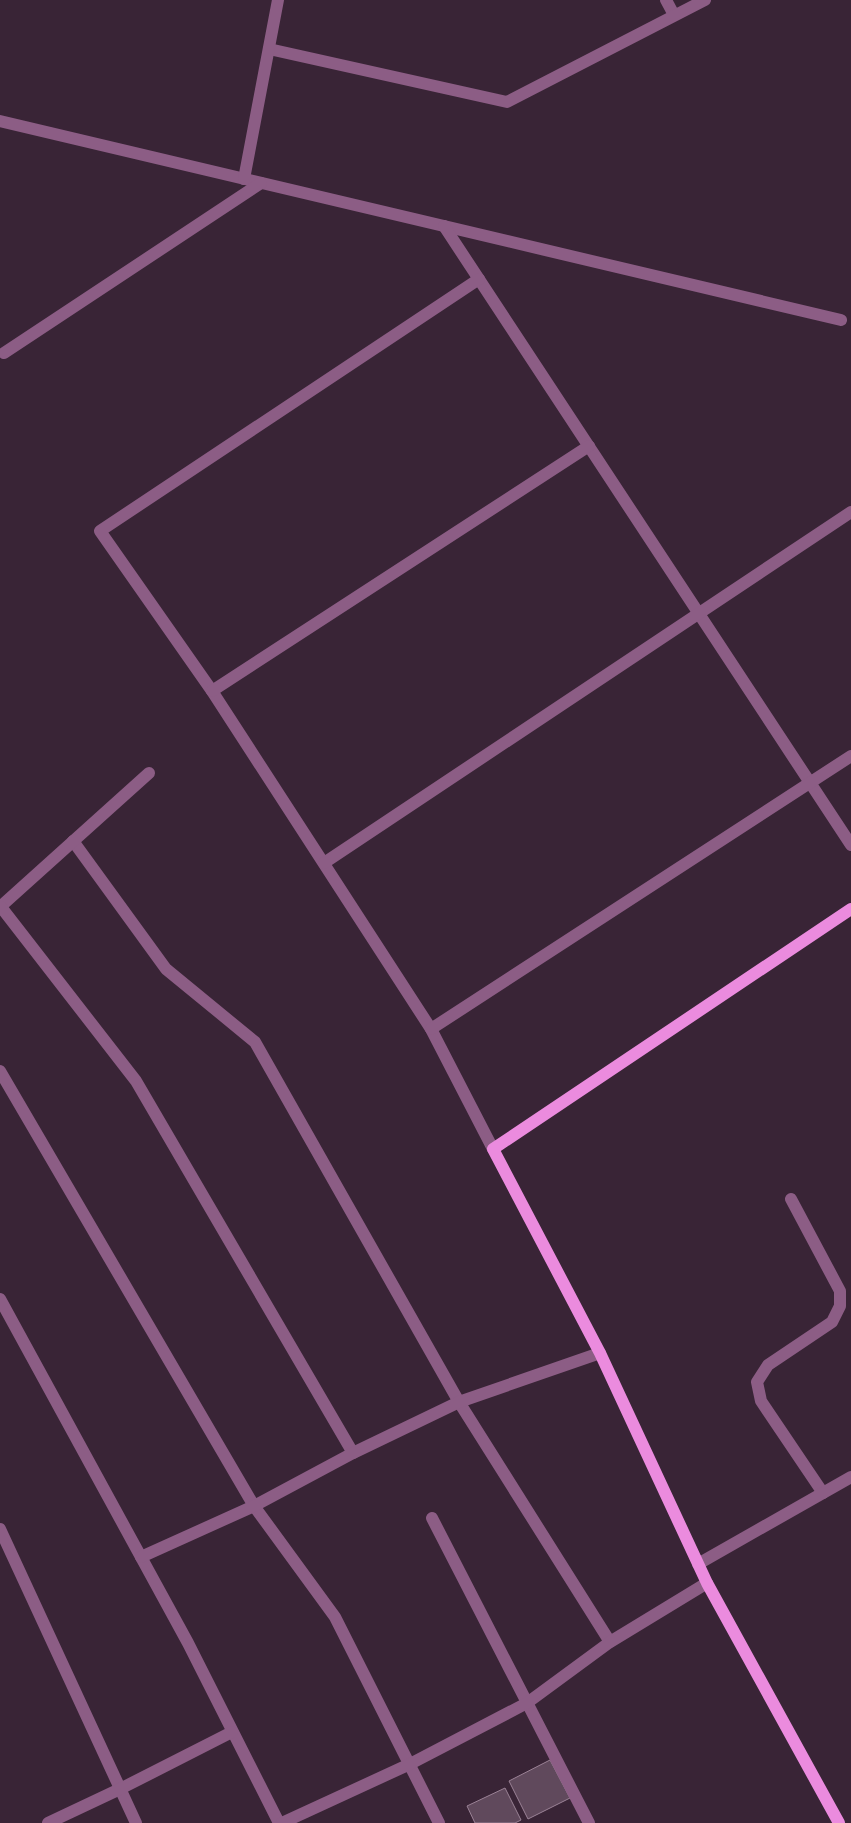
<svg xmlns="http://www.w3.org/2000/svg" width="851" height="1823" viewBox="0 0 851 1823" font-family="Figtree,sans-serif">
	<rect width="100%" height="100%" fill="#392436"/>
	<g fill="#60495c" stroke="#9b8296">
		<polygon points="550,1760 570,1798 528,1819 509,1781"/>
		<polygon points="505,1788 521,1820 515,1823 475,1823 467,1806"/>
	</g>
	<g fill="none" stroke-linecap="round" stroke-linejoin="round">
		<g stroke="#8c5d85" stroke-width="12">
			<polyline points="666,0 674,15"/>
			<polyline points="269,49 507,102 705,0"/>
			<polyline points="0,121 841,320"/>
			<polyline points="244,179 278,0"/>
			<polyline points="444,226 851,845"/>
			<polyline points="479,279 100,531 212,691 431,1029 493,1149"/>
			<polyline points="4,353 261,183"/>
			<polyline points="212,691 589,446"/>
			<polyline points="73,841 166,969 255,1042 459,1402 610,1642"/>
			<polyline points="324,863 851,512"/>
			<polyline points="0,907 149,773"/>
			<polyline points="1,907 136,1081 353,1453"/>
			<polyline points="431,1029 851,756"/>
			<polyline points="0,1071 254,1506 335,1617 439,1823"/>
			<polyline points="791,1199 840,1291 840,1306 832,1322 768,1365 757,1382 761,1401 823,1493"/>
			<polyline points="0,1299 188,1643 279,1823"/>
			<polyline points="432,1518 589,1823"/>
			<polyline points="0,1529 136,1823"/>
			<polyline points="141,1557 254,1506 353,1453 459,1402 600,1353"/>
			<polyline points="698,1564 851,1477"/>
			<polyline points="48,1823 120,1789 232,1732"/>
			<polyline points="282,1823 410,1764 527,1703 610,1642 707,1583"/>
		</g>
		<polyline stroke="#eb8bde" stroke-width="12" points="839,1823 707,1583 600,1353 493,1149 851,909"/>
	</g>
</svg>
